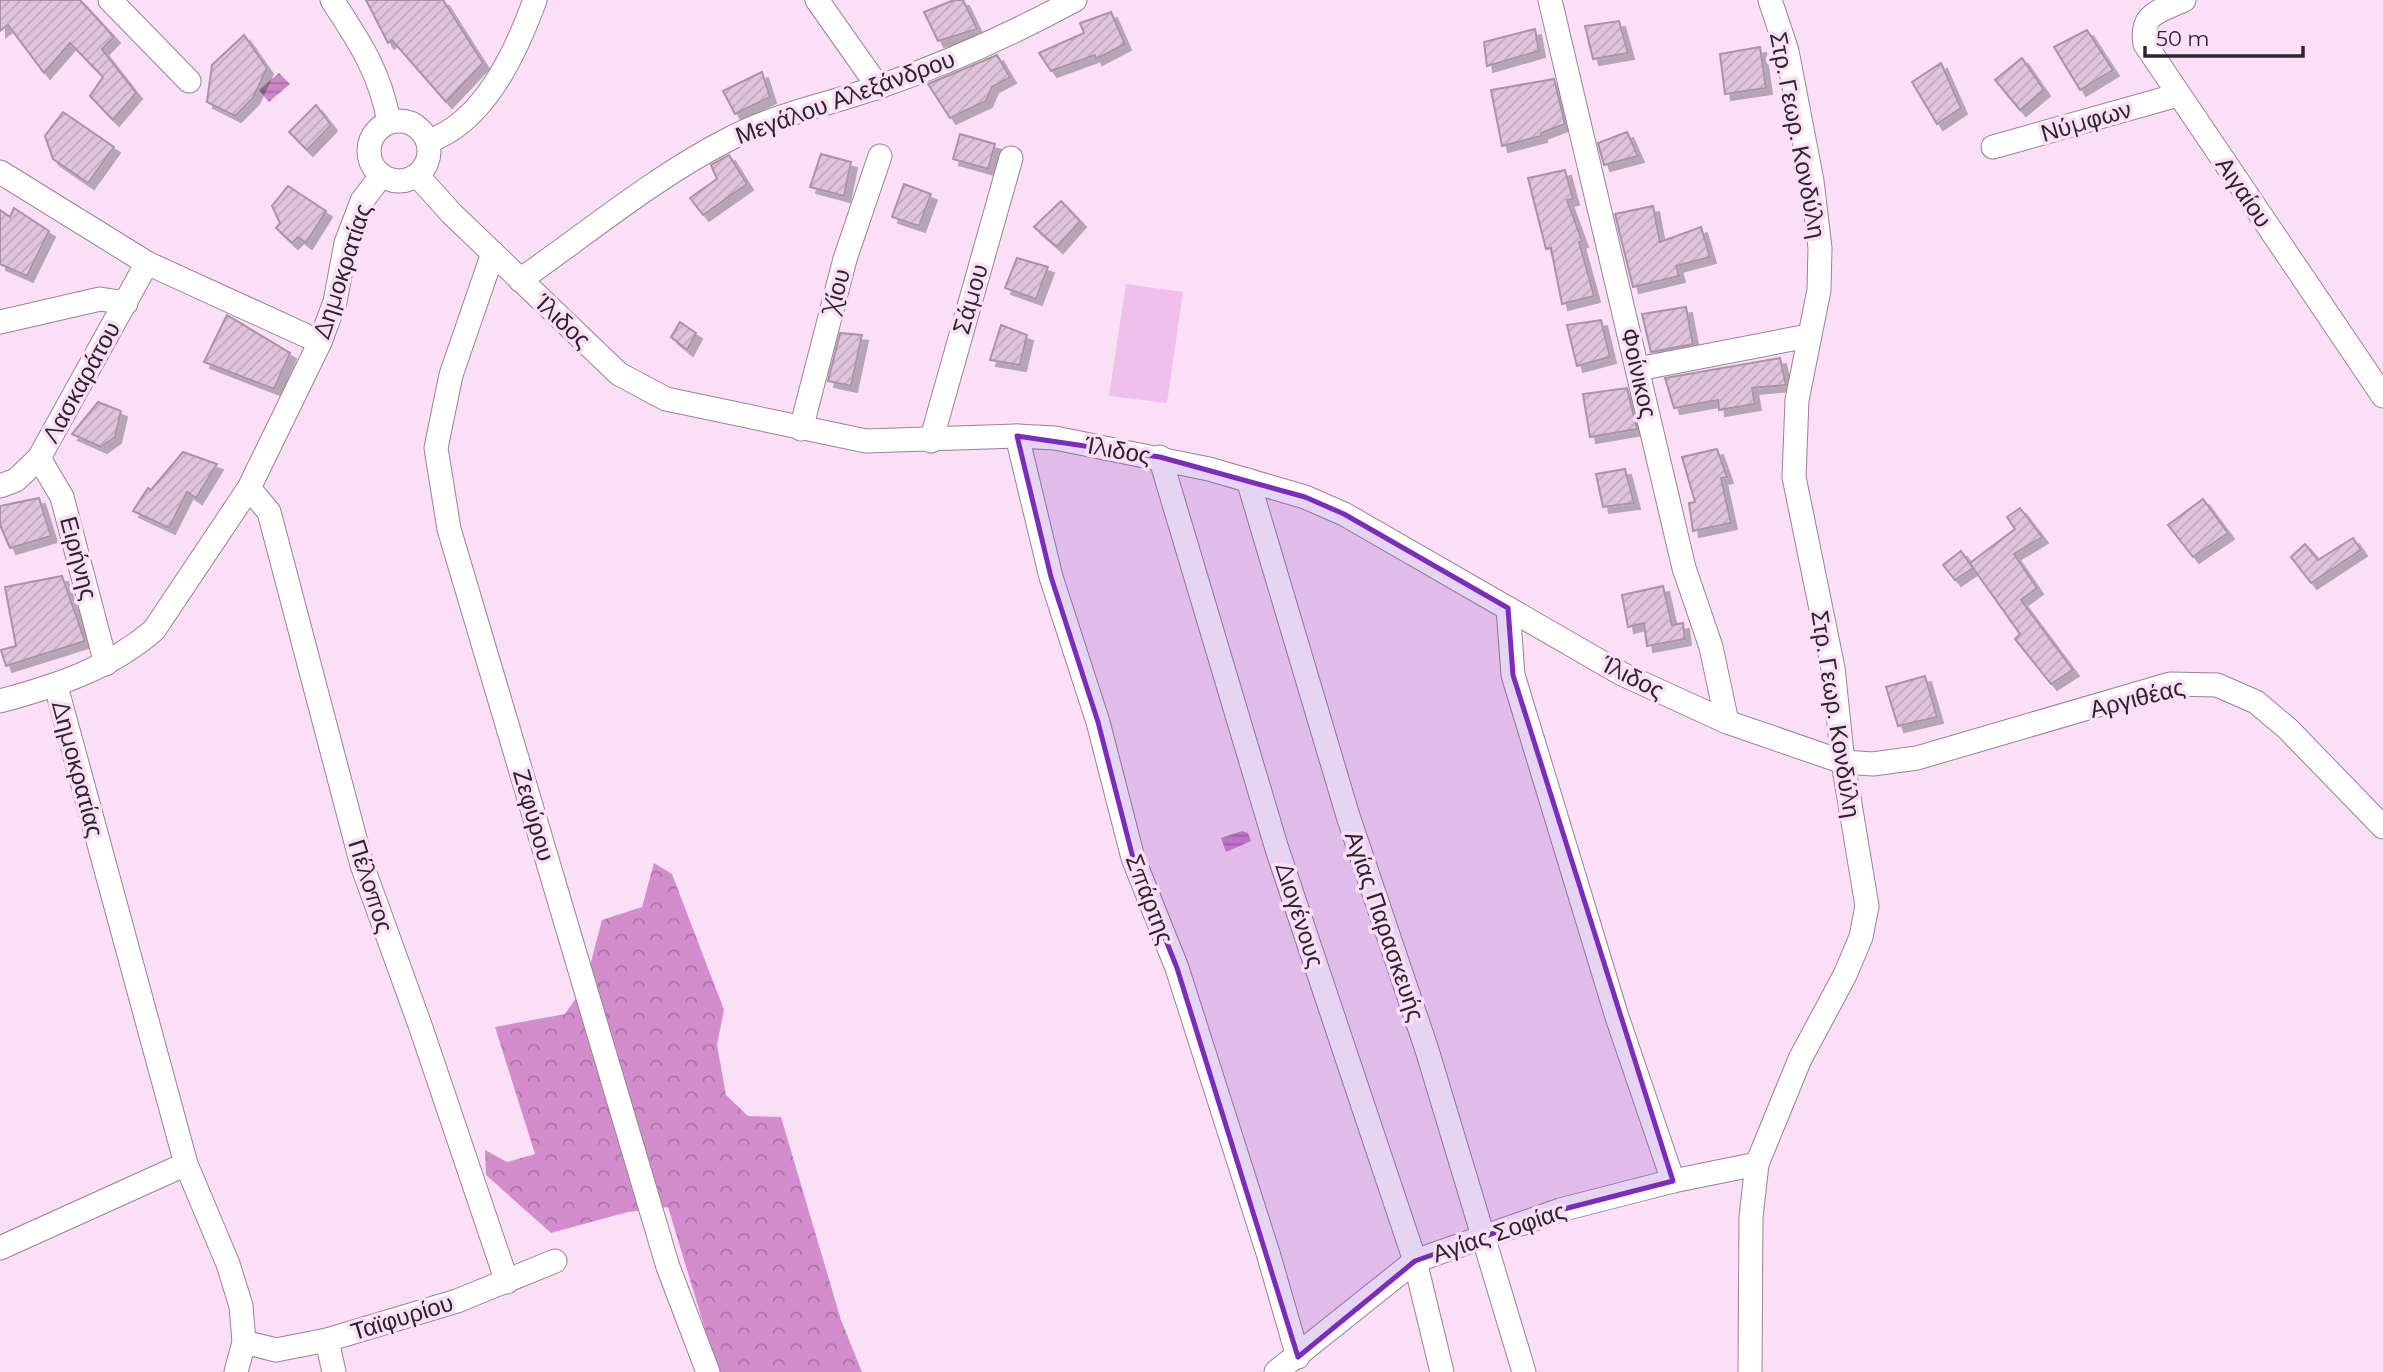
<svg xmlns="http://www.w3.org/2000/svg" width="2383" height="1372" viewBox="0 0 2383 1372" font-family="Montserrat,sans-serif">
	<defs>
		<pattern id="forest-crowns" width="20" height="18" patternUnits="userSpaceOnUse" patternTransform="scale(1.75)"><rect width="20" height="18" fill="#d38dcc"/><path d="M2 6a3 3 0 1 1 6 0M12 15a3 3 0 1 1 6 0" fill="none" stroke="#ac73a6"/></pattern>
		<pattern id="water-rules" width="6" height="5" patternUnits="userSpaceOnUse" patternTransform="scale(1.75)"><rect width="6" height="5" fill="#cb86c5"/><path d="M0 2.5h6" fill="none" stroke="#a56da0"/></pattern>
		<pattern id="building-hatch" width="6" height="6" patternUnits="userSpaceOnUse" patternTransform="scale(1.75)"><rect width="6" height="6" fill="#dfc4dc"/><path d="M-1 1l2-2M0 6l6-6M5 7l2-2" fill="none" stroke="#c0a8bd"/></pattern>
		<filter id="shadow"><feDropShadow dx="6" dy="6" stdDeviation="0" flood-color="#0004"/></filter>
	</defs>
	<rect width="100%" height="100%" fill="#fadff6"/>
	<polygon fill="url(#forest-crowns)" points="654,863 672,874 724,1010 717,1045 726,1095 748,1116 781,1117 841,1320 862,1372 718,1372 668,1207 628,1212 551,1233 486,1175 485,1150 507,1162 535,1154 495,1027 565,1014 585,985 602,920 642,907"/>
	<polygon fill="#f1bfec" points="1126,284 1183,292 1167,403 1109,396"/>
	<g fill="url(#water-rules)">
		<polygon points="279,73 290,84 269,102 259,90"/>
		<polygon points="1242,831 1248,833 1251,841 1226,852 1221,838"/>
	</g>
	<g fill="url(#building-hatch)" stroke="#ab92a8" stroke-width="2" filter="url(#shadow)">
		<polygon points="0,0 80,0 114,37 102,49 136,93 113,120 90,96 103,77 70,43 44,73 8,25 0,31"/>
		<polygon points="366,0 443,0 483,63 446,102 392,40 388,43"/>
		<polygon points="954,0 963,0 977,29 938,41 924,12"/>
		<polygon points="1111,12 1125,44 1096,59 1095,55 1051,71 1039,53 1084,33 1080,23"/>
		<polygon points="1619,21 1628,53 1593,59 1585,26"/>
		<polygon points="1535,29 1539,51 1487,66 1484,42"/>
		<polygon points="2087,30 2113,70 2080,90 2054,47"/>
		<polygon points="244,35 267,68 253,98 235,116 207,102 212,65"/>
		<polygon points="1760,47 1766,88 1725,94 1720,54"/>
		<polygon points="997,55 1010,77 992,87 986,101 950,118 928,84"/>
		<polygon points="2022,58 2044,90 2020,110 1995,80"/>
		<polygon points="1941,63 1961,108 1937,124 1912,82"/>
		<polygon points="762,72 770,97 735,114 723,91"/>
		<polygon points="1554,79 1565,124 1541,133 1541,136 1502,146 1491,90"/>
		<polygon points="316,105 331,125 307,150 289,132"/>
		<polygon points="63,112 114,147 88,183 53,159 45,136"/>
		<polygon points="1627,132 1638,156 1604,165 1598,143"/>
		<polygon points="960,134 995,144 988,169 953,159"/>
		<polygon points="821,154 851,162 844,196 810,187"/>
		<polygon points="729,155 747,184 703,215 690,198 717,179 711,165"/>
		<polygon points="1565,170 1573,199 1567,200 1582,241 1579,242 1594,296 1562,304 1551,248 1546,249 1528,178"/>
		<polygon points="904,184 931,194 919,226 892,217"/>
		<polygon points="288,186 326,211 306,243 298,237 292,243 276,228 280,223 272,206"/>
		<polygon points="1061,201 1080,221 1057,247 1034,227"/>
		<polygon points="1653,206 1660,242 1701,227 1710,257 1676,266 1679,276 1633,287 1615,214"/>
		<polygon points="14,208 49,231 27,276 0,264 0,210 10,217"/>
		<polygon points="1017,258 1048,267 1036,299 1005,288"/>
		<polygon points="1686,307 1693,344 1651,352 1642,314"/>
		<polygon points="227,315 290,353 274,389 204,362"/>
		<polygon points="1601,320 1610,357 1577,366 1567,325"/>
		<polygon points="680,322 696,333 687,350 671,337"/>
		<polygon points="1001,325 1027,335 1020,365 990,360"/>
		<polygon points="840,333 862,335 851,386 828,381"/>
		<polygon points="1780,358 1786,385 1752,388 1755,404 1719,410 1718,400 1674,408 1665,378"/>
		<polygon points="1627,388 1637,429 1590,437 1583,394"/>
		<polygon points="98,402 121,411 115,437 101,447 72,434"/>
		<polygon points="1717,449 1727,477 1721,478 1731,523 1693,531 1689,503 1695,502 1682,457"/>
		<polygon points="183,452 217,464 196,498 187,492 169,528 133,511 148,488 151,490"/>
		<polygon points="1625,469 1634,503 1603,507 1596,474"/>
		<polygon points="39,498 51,536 10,548 0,525 0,506"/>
		<polygon points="2203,499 2228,533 2193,557 2168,525"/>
		<polygon points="2020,508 2042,537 2014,554 2037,588 2021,600 2073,670 2051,684 2015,639 2020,634 1973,568 1955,580 1943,565 1961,551 1973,568 1970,563 2015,529 2007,517"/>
		<polygon points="2353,538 2361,550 2311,583 2291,557 2305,544 2318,560"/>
		<polygon points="62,576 85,641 6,666 1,650 16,646 5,587"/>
		<polygon points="1663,586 1672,625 1683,623 1685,639 1647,646 1644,623 1628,627 1622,595"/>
		<polygon points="1925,676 1937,717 1898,726 1886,687"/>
	</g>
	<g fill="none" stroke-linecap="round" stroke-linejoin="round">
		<g stroke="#9a8297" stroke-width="25">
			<g id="minor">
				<polyline points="110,0 189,81"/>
				<path d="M332,0C359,41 380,72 389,122"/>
				<polyline points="817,0 879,88"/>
				<polyline points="1550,0 1684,568 1711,647 1727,722"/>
				<path d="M2184,0C2159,12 2140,13 2145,44L2383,396"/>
				<circle cx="399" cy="151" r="30"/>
				<path d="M428,141C484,123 516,52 535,0"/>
				<polyline points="1993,147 2178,95"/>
				<polyline points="0,172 147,263 320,342"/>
				<polyline points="417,175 451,213 619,374 666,399 866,441 1017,436 1055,438 1209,469 1305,497 1344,514 1622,674 1727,722 1843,762 1873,764 1917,758 2170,684 2217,685 2256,702 2288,729 2383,827"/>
				<polyline points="493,253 451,375 436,448 449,529 668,1267 708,1372"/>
				<path d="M520,280C589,232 656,176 731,138C779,113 831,104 881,86C948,63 1012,34 1075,0"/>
				<polyline points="0,322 100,299 126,303"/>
				<polyline points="1638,369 1808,336"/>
				<polyline points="801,429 845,259 880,156"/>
				<polyline points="1017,436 1051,577 1098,722 1133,858 1177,968 1268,1253 1298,1357"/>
				<polyline points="931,441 1011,158"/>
				<polyline points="1160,457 1277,849 1415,1261 1442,1372"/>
				<polyline points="39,458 62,497 106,664"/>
				<polyline points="1248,480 1348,816 1427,1050 1524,1372"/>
				<polyline points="0,486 16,480 39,458 147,263"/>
				<polyline points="249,488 269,512 362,865 420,1025 507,1282"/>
				<polyline points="1508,608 1513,675 1617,1017 1673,1181"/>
				<polyline points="56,686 186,1164 228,1264 241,1306 244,1342 236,1372"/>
				<path d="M0,701C56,686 109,669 154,630L249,488L320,342L335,302L346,243L362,201L381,176"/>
				<polyline points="0,1248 186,1164"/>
				<polyline points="327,1340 334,1372"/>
				<polyline points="244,1342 276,1350 327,1340 457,1301 555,1261"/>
				<polyline points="1276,1372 1415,1261 1560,1210 1673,1181 1757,1164"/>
				<polyline points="1750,1372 1751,1217 1757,1164 1800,1059 1845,975 1861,937 1867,906 1843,762 1833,668 1794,477 1797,400 1819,290 1820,248 1812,181 1787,51 1770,0"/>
			</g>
		</g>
		<use href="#minor" stroke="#fff" stroke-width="23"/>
	</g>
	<path fill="#7b2cbf" fill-opacity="0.2" stroke="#7b2cbf" stroke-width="5" stroke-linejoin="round" d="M1017,436L1160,457L1305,497L1344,514L1508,608L1513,675L1673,1181L1560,1210L1415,1261L1298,1357L1177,968L1133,858L1098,722L1051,577Z"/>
	<g text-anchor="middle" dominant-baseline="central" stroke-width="7" stroke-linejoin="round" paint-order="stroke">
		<g font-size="24" fill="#2e242d" stroke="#fadff6">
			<text transform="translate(845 97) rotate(-20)">Μεγάλου Αλεξάνδρου</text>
			<text transform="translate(2086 121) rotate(-16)">Νύμφων</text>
			<text transform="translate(1798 135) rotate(79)">Στρ. Γεωρ. Κονδύλη</text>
			<text transform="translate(2244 192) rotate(56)">Αιγαίου</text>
			<text transform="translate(342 271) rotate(-72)">Δημοκρατίας</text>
			<text transform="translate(836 291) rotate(-74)">Χίου</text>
			<text transform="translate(970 299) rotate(-74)">Σάμου</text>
			<text transform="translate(563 321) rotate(43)">Ίλιδος</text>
			<text transform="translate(1639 373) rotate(77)">Φοίνικος</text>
			<text transform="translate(81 382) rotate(-61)">Λασκαράτου</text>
			<text transform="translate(1118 450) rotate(10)">Ίλιδος</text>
			<text transform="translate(79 558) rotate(75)">Ειρήνης</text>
			<text transform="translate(1633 677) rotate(27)">Ίλιδος</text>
			<text transform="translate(2137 698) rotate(-14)">Αργιθέας</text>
			<text transform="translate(1836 714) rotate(81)">Στρ. Γεωρ. Κονδύλη</text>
			<text transform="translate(78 769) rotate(75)">Δημοκρατίας</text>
			<text transform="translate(534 815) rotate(74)">Ζεφύρου</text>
			<text transform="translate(371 886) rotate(72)">Πέλοπος</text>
			<text transform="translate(1150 899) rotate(69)">Σπάρτης</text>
			<text transform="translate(1300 915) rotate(72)">Διογένους</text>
			<text transform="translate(1385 926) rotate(71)">Αγίας Παρασκευής</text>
			<text transform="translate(1499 1232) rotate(-19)">Αγίας Σοφίας</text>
			<text transform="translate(402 1317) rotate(-17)">Ταϊφυρίου</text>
		</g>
	</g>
	<path d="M2145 46v10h158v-10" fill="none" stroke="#2e242d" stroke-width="3.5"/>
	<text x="2156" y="46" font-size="21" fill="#2e242d" stroke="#fadff6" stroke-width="5" paint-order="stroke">50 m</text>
</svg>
